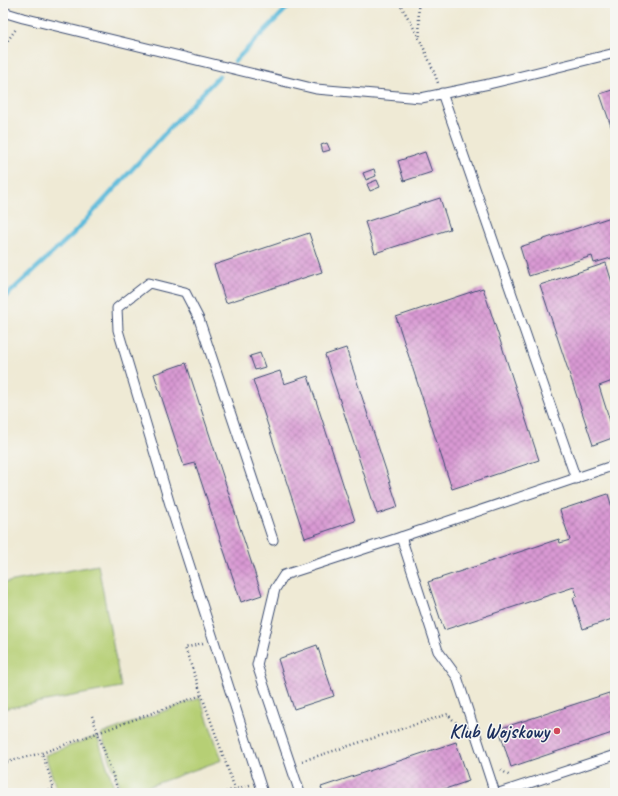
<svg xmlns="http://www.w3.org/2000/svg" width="618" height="796" viewBox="0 0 618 796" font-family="Caveat,sans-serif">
	<defs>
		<pattern id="building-cross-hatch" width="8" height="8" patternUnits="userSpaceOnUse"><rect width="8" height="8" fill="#d999d3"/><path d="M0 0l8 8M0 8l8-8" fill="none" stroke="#af7dae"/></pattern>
	</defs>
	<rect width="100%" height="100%" fill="#f6f6f2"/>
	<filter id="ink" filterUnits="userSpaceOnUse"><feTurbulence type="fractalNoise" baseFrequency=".025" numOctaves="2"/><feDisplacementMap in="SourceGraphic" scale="8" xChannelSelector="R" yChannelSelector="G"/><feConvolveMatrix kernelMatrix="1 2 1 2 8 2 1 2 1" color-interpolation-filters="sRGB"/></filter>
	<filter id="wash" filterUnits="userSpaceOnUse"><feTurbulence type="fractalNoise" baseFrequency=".012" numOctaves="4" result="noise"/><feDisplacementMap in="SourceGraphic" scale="16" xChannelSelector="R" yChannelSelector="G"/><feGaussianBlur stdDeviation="0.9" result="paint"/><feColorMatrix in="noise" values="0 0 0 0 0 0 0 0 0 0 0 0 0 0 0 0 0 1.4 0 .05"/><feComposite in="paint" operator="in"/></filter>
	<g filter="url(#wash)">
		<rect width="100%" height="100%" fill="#efead5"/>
		<g fill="#b6cf74" stroke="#687f69">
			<polygon points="98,565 121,687 3,709 3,583"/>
			<polygon points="200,698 222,760 130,793 122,793 101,734"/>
			<polygon points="97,736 116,793 58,793 45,755"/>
		</g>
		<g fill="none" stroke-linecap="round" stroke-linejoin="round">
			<g stroke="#5dbbdb" stroke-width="4.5">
				<polyline points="235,61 292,3"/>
				<polyline points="3,299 74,233 178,119 219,76"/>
			</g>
		</g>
		<g id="blocks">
			<g fill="url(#building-cross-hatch)">
				<polygon points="615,89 615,131 613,132 600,94"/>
				<polygon points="327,143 330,150 323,152 321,145"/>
				<polygon points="425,152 432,172 404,181 398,161"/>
				<polygon points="374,169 376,176 366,180 363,173"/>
				<polygon points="377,180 380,187 370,191 367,184"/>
				<polygon points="440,198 450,229 375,253 365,222"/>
				<polygon points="611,217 615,228 615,261 613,261 611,258 594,263 592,256 529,276 520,247"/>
				<polygon points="309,233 322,272 226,303 214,265"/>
				<polygon points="606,263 615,292 615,380 599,386 615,437 593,445 540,285"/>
				<polygon points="483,288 539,460 452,489 396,317"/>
				<polygon points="346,348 398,507 377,514 325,355"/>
				<polygon points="260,353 265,367 255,370 250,356"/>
				<polygon points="186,363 262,595 241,602 195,463 184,466 154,374"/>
				<polygon points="280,371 284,384 308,376 355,521 305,538 253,380"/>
				<polygon points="608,494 615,517 615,618 583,629 573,598 577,596 574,587 444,630 428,582 559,539 560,543 570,540 560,510"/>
				<polygon points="317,645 334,696 294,709 278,659"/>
				<polygon points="609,693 615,712 615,732 511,767 499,729"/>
				<polygon points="456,742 469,781 433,793 323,793 321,787"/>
			</g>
		</g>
	</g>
	<g filter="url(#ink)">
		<use href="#blocks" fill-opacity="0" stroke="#3b4b70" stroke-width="1"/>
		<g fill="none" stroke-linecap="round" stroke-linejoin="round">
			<g stroke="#3b4b70" stroke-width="11">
				<g id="lane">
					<polyline points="3,12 23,18 316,89 421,98 489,84 615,53"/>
					<polyline points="442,93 576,479"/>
					<polyline points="401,537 438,651 457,677 495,793"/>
					<polyline points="263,793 171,508 118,330 117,308 149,283 185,292 199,319 273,540"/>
					<polyline points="300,793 257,665 275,589 284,575 401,537 615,465"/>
					<polyline points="499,793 615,755"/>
				</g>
			</g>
			<g stroke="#3b4b70" stroke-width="2.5" stroke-dasharray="1 3" stroke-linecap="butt">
				<path d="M399,3C415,28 428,55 438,83"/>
				<polyline points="418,3 420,38"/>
				<polyline points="3,47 16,29"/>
				<polyline points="203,643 185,648 235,789"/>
				<polyline points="92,716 119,793"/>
				<polyline points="302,761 448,714 451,718 460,726"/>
				<polyline points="3,763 42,753 202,695"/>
				<polyline points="501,770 510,776"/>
				<polyline points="41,793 54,788 42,753"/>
				<polyline points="222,793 250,785"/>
			</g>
			<use href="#lane" stroke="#fff" stroke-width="9"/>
		</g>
	</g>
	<circle fill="#d1495b" stroke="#f6f6f2" stroke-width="1.5" cx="557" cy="731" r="4"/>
	<g text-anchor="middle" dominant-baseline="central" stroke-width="3" stroke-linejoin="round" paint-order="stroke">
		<g font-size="20" font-weight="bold" fill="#1b2f5e" stroke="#f6f6f2" text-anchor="end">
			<text x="549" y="731">Klub Wojskowy</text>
		</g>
	</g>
	<rect width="618" height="796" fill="none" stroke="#f6f6f2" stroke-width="16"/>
</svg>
